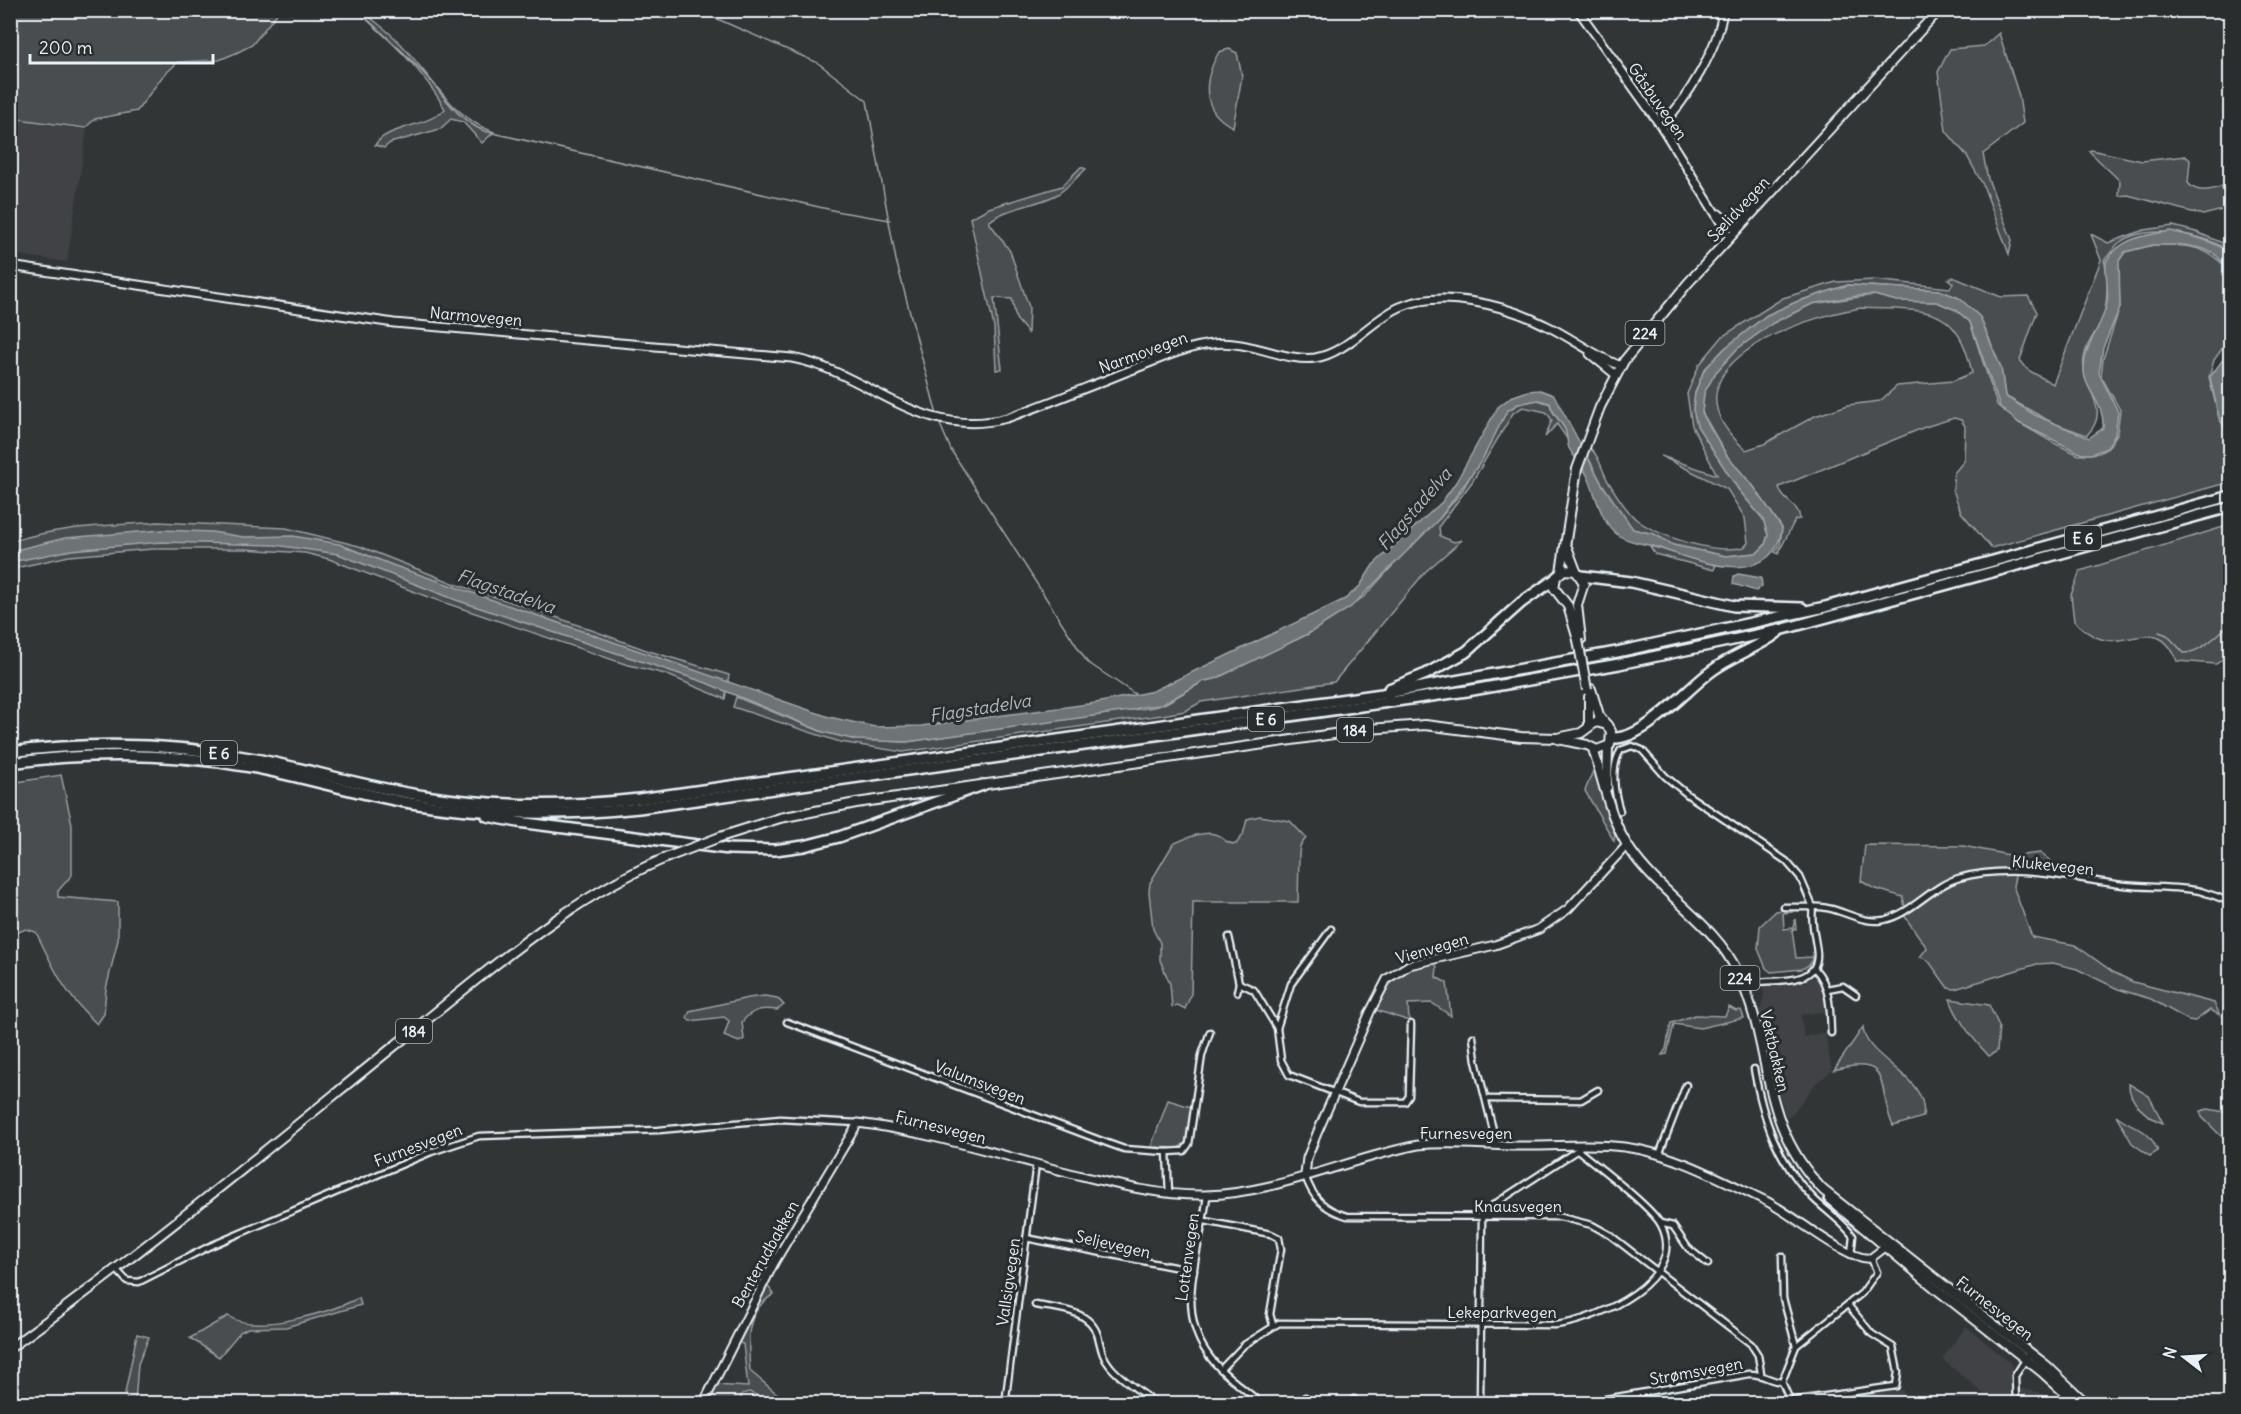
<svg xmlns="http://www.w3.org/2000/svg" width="2241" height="1414" viewBox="0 0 2241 1414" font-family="Delius,sans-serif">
	<rect width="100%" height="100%" fill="#323536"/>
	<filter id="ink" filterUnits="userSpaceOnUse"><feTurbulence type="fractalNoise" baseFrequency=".0167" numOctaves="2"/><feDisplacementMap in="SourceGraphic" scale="12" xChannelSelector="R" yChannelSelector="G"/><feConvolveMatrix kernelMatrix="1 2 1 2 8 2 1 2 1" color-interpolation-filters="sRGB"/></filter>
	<g filter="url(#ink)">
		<g fill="#3f4244">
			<polygon points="10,119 87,130 67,262 11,254"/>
			<polygon points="1812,978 1817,978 1822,985 1828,1011 1801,1015 1804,1037 1825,1032 1832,1071 1817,1082 1789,1118 1786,1116 1777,1086 1757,1011 1761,1008 1764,995 1762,983 1805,982"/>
			<polygon points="1966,1326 2013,1365 2010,1382 2014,1403 1869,1403 1868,1395 1903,1390 1904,1399 1985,1395 1942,1359"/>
			<polygon points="2022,1389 2039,1392 2056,1403 2026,1403 2020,1398 2017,1399 2017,1390"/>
		</g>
		<g fill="#494d4f" stroke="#989fa4" stroke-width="1.5" fill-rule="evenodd">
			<polygon points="11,10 279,10 279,11 252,45 236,53 219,60 178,62 162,77 137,111 95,119 85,128 11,118"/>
			<path d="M358,11H363C374,21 387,30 398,41C428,71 451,118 494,132L482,143L463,122L451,119L440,129L390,143L384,148L375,145C386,126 428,127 445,109C423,70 391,41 358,11Z"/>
			<polygon points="1999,33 2019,96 2023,123 1983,154 1988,179 2012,240 2009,254 1983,185 1967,156 1946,131 1938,72 1950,49 1984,46"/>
			<path d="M1229,49L1237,53L1242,76L1233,127C1200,111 1203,80 1219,52Z"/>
			<path d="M2091,150L2142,161L2186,156L2190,160L2188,183C2198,196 2217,189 2230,183V208L2203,215L2128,195L2119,196L2120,181L2089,151Z"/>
			<path d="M1081,167L1086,169C1077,177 1068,187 1058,194C1037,206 1005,207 989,222L1010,251L1029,307L1028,333L1016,319L1012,299L994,298L1002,369L996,370L994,327L970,218L989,208L1062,186Z"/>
			<path d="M2173,226L2196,232L2230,246V252C2205,232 2146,224 2119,243C2113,248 2109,256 2104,260C2109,276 2108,304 2102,320C2096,333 2086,343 2084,358C2079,389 2114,407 2087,435L2053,423L2005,396L2001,368L1993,354L1989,338L1959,298L1939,290L1848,285L1796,302L1767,315L1725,348L1704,370L1695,393L1693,410L1738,489L1763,519L1768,535L1765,545L1757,553L1726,556L1673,545L1654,534L1632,529L1602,484L1586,453L1588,447C1599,453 1602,472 1609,483C1617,495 1625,510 1637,520C1660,537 1717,555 1744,547L1748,543L1745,518L1727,489L1661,456L1717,475L1692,426L1687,394L1699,365L1723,336L1783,298L1836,282L1874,280L1950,288L1953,283L1948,279L1953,277L2001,297L2028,296L2037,312L2020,360L2028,370L2053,384L2101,260L2091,234L2108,243L2144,230Z"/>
			<path d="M2153,245C2188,245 2205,244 2230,271L2229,339L2214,360L2209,377L2219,418L2230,436V482L1991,548L1961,512L1953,490L1954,473L1964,461L1965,426L1961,420L1954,418L1925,427L1779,487C1782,502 1799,503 1800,519L1795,520L1778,554L1775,552L1780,545L1782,528L1754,487L1727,456L1702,412L1704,393L1716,372L1737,349L1773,323L1812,304L1874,295L1897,301L1937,302L1956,310L1970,322L1997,405L2019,423L2054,443L2079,455L2099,453L2108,448L2117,434L2120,410L2101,376L2103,359L2120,307L2118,261L2125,252ZM1861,308C1923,311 1957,301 1972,373L1953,381L1897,386L1880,401L1848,405L1815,416L1764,444L1746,450C1654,370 1795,318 1861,308Z"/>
			<path d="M1538,400L1550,404C1553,418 1567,425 1568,440L1557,424L1545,437L1552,420L1546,412L1523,407L1513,413L1472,482L1439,526L1440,536L1454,542L1462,540L1425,572L1334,682L1201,702L1185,711L1162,715L903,752L840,742L733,707L736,697L820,731L856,740L906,742L1154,707L1166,703L1204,681L1215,679L1308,634L1365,596L1425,530L1440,518L1462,491L1507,411L1518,404Z"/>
			<path d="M158,522L286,528L359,546L458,585L542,612L649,651L729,675L725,699L665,674L625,664L428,597L329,559L305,553L245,549H153L69,556L11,569L10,542C58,526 108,526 158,522Z"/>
			<path d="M2230,525V654L2216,664L2177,661C2160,616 2131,647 2101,639C2090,636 2082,628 2074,621L2071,595L2080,571Z"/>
			<polygon points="1650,546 1716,564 1714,570 1655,554"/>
			<polygon points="1594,768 1615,833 1614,841 1585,791"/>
			<path d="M61,775L72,824V875L58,891V897L118,902V940L106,989L104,1014L97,1024C64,994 55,971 36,932L26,929L11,935V783Z"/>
			<path d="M1260,816L1290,821L1306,838L1300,846L1299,854L1298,902H1193L1191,995L1185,1009L1178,1005L1172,1007L1170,984L1160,960V943L1153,929L1149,892L1150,883L1173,844C1184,839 1208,828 1219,836C1225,840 1227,844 1236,844L1243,835L1247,819Z"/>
			<polygon points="1865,845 1963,846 2014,856 2040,853 2064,871 2074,875 2012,869 1978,872 1941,883 1905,908 1903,897 1873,888 1861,881"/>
			<polygon points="2016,872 2013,886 2032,937 2075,945 2113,972 2133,982 2214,1003 2220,1015 2210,1010 2195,1021 2188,1020 2151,999 2118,989 2077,969 2053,963 2037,964 1955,989 1948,988 1928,960 1920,957 1927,948 1903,914 1947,885 1972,877"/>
			<polygon points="1792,909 1792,912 1783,913 1784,929 1793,928 1795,919 1796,929 1792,930 1796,958 1813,957 1809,965 1802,969 1771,972 1766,968 1758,949 1760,926 1776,911"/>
			<path d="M1434,961L1437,967L1436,977L1447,983L1451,1016L1432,1003L1408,1004L1409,1021L1373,1009C1392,975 1396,970 1434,961Z"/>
			<path d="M765,996L777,998L784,1005L777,1010C762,1008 752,1009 742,1022L744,1039L739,1042L724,1036L729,1021L724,1017L690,1021L687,1018L690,1011L748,998Z"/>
			<path d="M1950,999L1989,1005L1999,1026L1997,1051L1989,1056C1973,1039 1957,1020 1950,999Z"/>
			<polygon points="1729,1007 1736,1011 1741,1010 1744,1018 1700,1028 1674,1024 1667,1054 1662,1055 1666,1049 1671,1023 1695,1015 1725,1016"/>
			<path d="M1863,1027C1864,1059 1931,1077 1923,1117L1893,1126C1876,1087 1894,1053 1834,1070Z"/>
			<path d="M2129,1084L2149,1096L2163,1123C2148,1118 2128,1102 2129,1084Z"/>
			<polygon points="1168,1100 1191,1107 1186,1142 1178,1148 1151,1147"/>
			<polygon points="2208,1109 2230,1113 2230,1145 2202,1117 2200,1111"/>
			<path d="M2116,1115C2135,1130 2147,1126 2158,1151L2150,1156L2132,1143Z"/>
			<path d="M766,1284L774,1294C744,1312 748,1340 750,1371L788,1403H775L749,1392L742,1394L740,1403L706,1404L715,1385L748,1387L743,1344L735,1342Z"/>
			<path d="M359,1298L361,1305L286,1327L248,1328L240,1332L219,1357L190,1338L228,1316C256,1335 330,1312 359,1298Z"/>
			<polygon points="137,1334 149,1337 138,1364 135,1403 128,1403 125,1393"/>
		</g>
		<g fill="#6e7376" stroke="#9fa5aa" stroke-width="1.5">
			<path d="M2170,231C2192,236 2212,240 2230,253V271L2216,255L2204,249L2184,245H2153L2125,252L2119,261L2120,307L2103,348L2099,373L2118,412L2115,435L2107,448L2091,454H2082L2019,423L2000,407L1970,322L1956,310L1937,302L1897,301L1874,295L1857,296L1812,304L1773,323L1737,349L1716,372L1704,393L1702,413L1727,456L1754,487L1782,528C1774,589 1701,563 1662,549C1647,543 1631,544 1618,535C1600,522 1596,493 1587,475C1582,465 1574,458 1569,448C1566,441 1568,434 1564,427C1559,418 1552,414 1550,403L1538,400L1518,404L1507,411L1482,460L1440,518L1351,607L1308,634L1215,679L1204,681L1161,705L1141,707L1129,711L906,742L856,740L823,732L704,682L456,600L338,554L275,545L161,542L72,550L11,562V551L65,538L162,530L212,532L244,537L293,536L339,544L395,566L829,717L875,727L921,726L1096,703L1153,691L1345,599L1360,586L1373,565L1442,502L1456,482L1498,407L1511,397L1528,391L1540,390L1554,395L1602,484L1633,529L1654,534L1673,545L1726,556L1757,553L1765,545L1768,535L1763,519L1738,489L1697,426L1693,410L1695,393L1704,370L1725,348L1767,315L1796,302L1848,285L1939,290L1959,298L1980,317L2001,368L2005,396L2035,415L2089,438L2103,428C2105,403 2085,391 2084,372C2082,346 2103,327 2107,302C2109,290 2105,274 2106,261C2122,237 2143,236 2170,231Z"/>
			<polygon points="2230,339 2230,436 2219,418 2210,377 2225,357"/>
			<polygon points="1738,574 1761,578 1762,586 1756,591 1733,584 1734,576"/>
		</g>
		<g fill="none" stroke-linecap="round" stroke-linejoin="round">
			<g stroke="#9fa5aa" stroke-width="1.5">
				<path d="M356,10C381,32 406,53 428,78C446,98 458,120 484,131L841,212L890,220"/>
				<polyline points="688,10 715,18 818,63 867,101 896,260 937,415"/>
				<polyline points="939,422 951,450 1087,662 1135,694"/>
				<path d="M2159,632L2167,635L2184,653C2202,652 2217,635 2230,624"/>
			</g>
			<g stroke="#e8f1f8" stroke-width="9">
				<g id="street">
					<path d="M1620,811C1614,793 1610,767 1621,750L1632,746L1642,750L1665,776L1688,795L1786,861L1800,877L1813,907H1784"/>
					<polyline points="1229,937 1239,983 1254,990 1277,1028 1281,1060 1289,1075 1359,1102 1405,1102 1409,1096 1411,1024"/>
					<path d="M1815,969C1831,986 1830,1011 1831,1033"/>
					<path d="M1743,984C1766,977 1818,990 1817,954C1816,939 1810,922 1813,907C1838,905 1859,925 1884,920C1913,913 1931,886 1959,878C2013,863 2069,878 2123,885C2148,888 2175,886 2200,891C2210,894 2221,898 2230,902"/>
					<polyline points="1827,989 1843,986 1856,995"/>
					<polyline points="1237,992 1239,983"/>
					<polyline points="787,1022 1110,1144 1124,1149 1167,1152 1169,1193"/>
					<polyline points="1277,1028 1291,984 1331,929"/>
					<polyline points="1473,1037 1476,1061 1497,1146"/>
					<path d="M1754,1069C1763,1119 1777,1161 1813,1198C1826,1211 1842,1221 1853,1236L1851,1255"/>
					<polyline points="1487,1099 1581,1100 1598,1090"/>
					<polyline points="1167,1152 1184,1151 1189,1144 1202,1055 1210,1032"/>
					<polyline points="1659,1155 1686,1085"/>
					<path d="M1305,1175C1312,1198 1325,1210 1347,1216L1560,1217L1592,1225L1610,1235L1751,1344L1758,1355L1761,1373"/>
					<path d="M1207,1195C1202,1246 1174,1306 1207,1353C1220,1373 1244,1388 1262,1404"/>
					<polyline points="1205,1221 1271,1234 1279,1238 1281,1249 1270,1314 1273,1325"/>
					<polyline points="1660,1223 1673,1226 1688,1248 1708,1264"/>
					<polyline points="1026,1238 1194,1271"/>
					<polyline points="1782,1256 1783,1298 1796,1346 1782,1382 1791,1403"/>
					<polyline points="116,1269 127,1281 139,1282 208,1247 431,1152 479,1136 659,1130 780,1119 858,1123"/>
					<path d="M1035,1305C1058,1309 1090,1309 1098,1336C1101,1347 1102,1357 1110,1366C1122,1381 1142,1392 1157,1404"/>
					<polyline points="1796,1346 1862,1293 1877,1272 1871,1258"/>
					<path d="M1222,1368L1244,1345L1279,1323L1556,1325C1598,1320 1689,1279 1661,1225C1652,1207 1596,1165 1579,1151"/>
					<polyline points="1354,1399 1355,1404"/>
					<polyline points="1413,1400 1414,1404"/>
					<polyline points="1791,1401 1896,1386 1898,1372 1893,1347 1872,1334 1848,1305"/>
					<polyline points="1005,1404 1036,1164"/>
					<polyline points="1299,1404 1305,1397"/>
					<polyline points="1480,1404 1482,1217 1493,1205 1579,1149"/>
					<path d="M1577,1404L1749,1374C1762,1373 1769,1381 1782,1382"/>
					<polyline points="2016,1404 2015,1376 2027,1357"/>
				</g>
			</g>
			<g stroke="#e8f1f8" stroke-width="11">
				<g id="secondary">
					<polyline points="1578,10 1661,126 1730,237"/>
					<path d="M1661,126C1687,100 1719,47 1723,10"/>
					<polyline points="1719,214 1737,230"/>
					<path d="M10,266L394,323L792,358C870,373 919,441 1007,418C1050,403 1092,385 1134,369C1159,359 1185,347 1212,344C1249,339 1284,362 1315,358C1347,353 1371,320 1400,307C1442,289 1506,305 1545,325C1571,337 1594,356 1621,366"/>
					<polyline points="1590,354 1616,375"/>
					<polyline points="1305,1175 1307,1158 1318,1131 1370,1012 1387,979 1409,965 1495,945 1539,929 1568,909 1627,845"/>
					<path d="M703,1404L774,1263L858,1123C929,1132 1000,1155 1070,1173C1115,1184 1159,1196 1205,1195C1278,1193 1347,1159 1418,1145C1451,1141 1485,1146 1518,1146C1554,1147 1589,1142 1624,1147C1673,1153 1720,1179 1764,1200C1791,1212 1847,1262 1871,1258L1888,1245"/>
				</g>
			</g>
			<g stroke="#e8f1f8" stroke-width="12">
				<g id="primary">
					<polyline points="1567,547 1576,571"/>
					<polyline points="1561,572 1577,469 1600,407 1624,361 1688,283 1939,10"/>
					<polyline points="1578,640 1568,606 1554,588 1556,577 1564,570 1576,571 1584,583 1577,605 1581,640"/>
					<polyline points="1589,697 1589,726"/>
					<polyline points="1558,739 1587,745 1597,750 1610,745 1611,731 1599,715 1591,689"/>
					<path d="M1593,749C1604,783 1610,821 1631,851C1662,896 1715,923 1738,973C1775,1051 1756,1119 1823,1190L2047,1366L2087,1404"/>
					<polyline points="1607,787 1608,747"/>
					<polyline points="720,837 780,818 856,803 1368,729 1425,725 1521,737 1557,738 1581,733 1596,722 1607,725"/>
					<polyline points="1829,1199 1935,1288 2042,1372 2077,1404"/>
					<path d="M10,1348C142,1253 267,1149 393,1047C481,977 568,897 673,855"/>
				</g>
			</g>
			<g stroke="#e8f1f8" stroke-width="14">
				<g id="highway">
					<polyline points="1581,576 1631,582 1734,606 1802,608"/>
					<polyline points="1389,689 1426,674 1466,652 1522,602 1554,580"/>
					<path d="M1612,738C1645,740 1687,688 1713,670C1733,655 1758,648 1777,633"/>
					<path d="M10,752C93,741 174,743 256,759C312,770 368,788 425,796C496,807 567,807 639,799L1382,694L1617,652L1825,607L2230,496"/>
					<path d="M10,763C91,752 171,753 251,767C305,777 357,794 411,803C487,815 563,816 639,808L1467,691L1619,664L1780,630L2230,507"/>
					<polyline points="487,816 518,822 729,849 775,850 804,846 839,837 983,785"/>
				</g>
			</g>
			<use href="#street" stroke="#2a2d2e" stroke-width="4.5"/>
			<use href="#secondary" stroke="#2a2d2e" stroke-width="7"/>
			<use href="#primary" stroke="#2a2d2e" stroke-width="8"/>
			<use href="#highway" stroke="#2a2d2e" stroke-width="9"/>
			<g stroke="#e8f1f8" stroke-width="12" stroke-linecap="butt">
				<g id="primary-bridge">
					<polyline points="1578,640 1587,690"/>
					<polyline points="673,855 720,837"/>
				</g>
			</g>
			<use href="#primary-bridge" stroke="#2a2d2e" stroke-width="8"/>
		</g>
	</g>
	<g text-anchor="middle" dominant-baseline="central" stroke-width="6" stroke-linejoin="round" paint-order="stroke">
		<g fill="#2a2d2e" stroke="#afb6bb" stroke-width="1.5">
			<rect x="1625.5" y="321" width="39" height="24" rx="4.5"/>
			<rect x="2065" y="526" width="36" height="24" rx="4.5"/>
			<rect x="1248" y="707" width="36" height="24" rx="4.5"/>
			<rect x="1337" y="718" width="36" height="24" rx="4.5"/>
			<rect x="201" y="741" width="36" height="24" rx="4.5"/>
			<rect x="1720.5" y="966" width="39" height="24" rx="4.5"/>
			<rect x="396" y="1019" width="36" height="24" rx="4.5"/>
		</g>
		<g font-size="15" font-weight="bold" fill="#e8f1f8">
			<text x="1645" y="333">224</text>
			<text x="2083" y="538">E 6</text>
			<text x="1266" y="719">E 6</text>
			<text x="1355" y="730">184</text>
			<text x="219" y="753">E 6</text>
			<text x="1740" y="978">224</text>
			<text x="414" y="1031">184</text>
		</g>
		<g font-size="16" fill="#e8f1f8" stroke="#2a2d2e">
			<text transform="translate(1658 101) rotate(55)">Gåsbuvegen</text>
			<text transform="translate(1738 209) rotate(-47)">Sælidvegen</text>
			<text transform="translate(476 316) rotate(5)">Narmovegen</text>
			<text transform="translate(1143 352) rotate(-20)">Narmovegen</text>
			<text transform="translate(2053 865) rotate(6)">Klukevegen</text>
			<text transform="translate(1432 948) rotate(-16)">Vienvegen</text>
			<text transform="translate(1775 1051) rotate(77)">Vektbakken</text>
			<text transform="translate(980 1082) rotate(21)">Valumsvegen</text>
			<text transform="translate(941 1127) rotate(14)">Furnesvegen</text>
			<text x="1466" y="1133">Furnesvegen</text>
			<text transform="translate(418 1145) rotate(-21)">Furnesvegen</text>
			<text x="1518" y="1206">Knausvegen</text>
			<text transform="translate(1113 1244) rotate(13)">Seljevegen</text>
			<text transform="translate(765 1254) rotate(-61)">Benterudbakken</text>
			<text transform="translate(1187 1257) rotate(-82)">Lottenvegen</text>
			<text transform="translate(1008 1282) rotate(-82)">Vallsigvegen</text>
			<text transform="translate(1995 1308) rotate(38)">Furnesvegen</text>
			<text x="1502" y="1312">Lekeparkvegen</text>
			<text transform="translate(1696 1371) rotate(-10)">Strømsvegen</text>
		</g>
		<g font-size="18" font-style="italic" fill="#b1b8be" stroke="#2a2d2e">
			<text transform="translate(1414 509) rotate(-49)">Flagstadelva</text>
			<text transform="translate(506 591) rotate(19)">Flagstadelva</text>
			<text transform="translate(980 708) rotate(-9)">Flagstadelva</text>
		</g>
	</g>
	<rect width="2241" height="1414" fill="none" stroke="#2a2d2e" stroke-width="36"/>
	<rect x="18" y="18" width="2205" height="1378" fill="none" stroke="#e8f1f8" stroke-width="2" filter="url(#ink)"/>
	<g transform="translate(2184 1357) rotate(287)" stroke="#2a2d2e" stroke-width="4.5" paint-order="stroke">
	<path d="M0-4.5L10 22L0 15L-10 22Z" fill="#e8f1f8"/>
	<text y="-9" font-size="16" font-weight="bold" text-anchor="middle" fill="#e8f1f8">N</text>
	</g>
	<path d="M30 54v9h183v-9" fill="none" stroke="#e8f1f8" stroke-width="3"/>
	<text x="39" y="54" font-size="18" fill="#e8f1f8" stroke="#2a2d2e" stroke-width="4.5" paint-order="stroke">200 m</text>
</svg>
